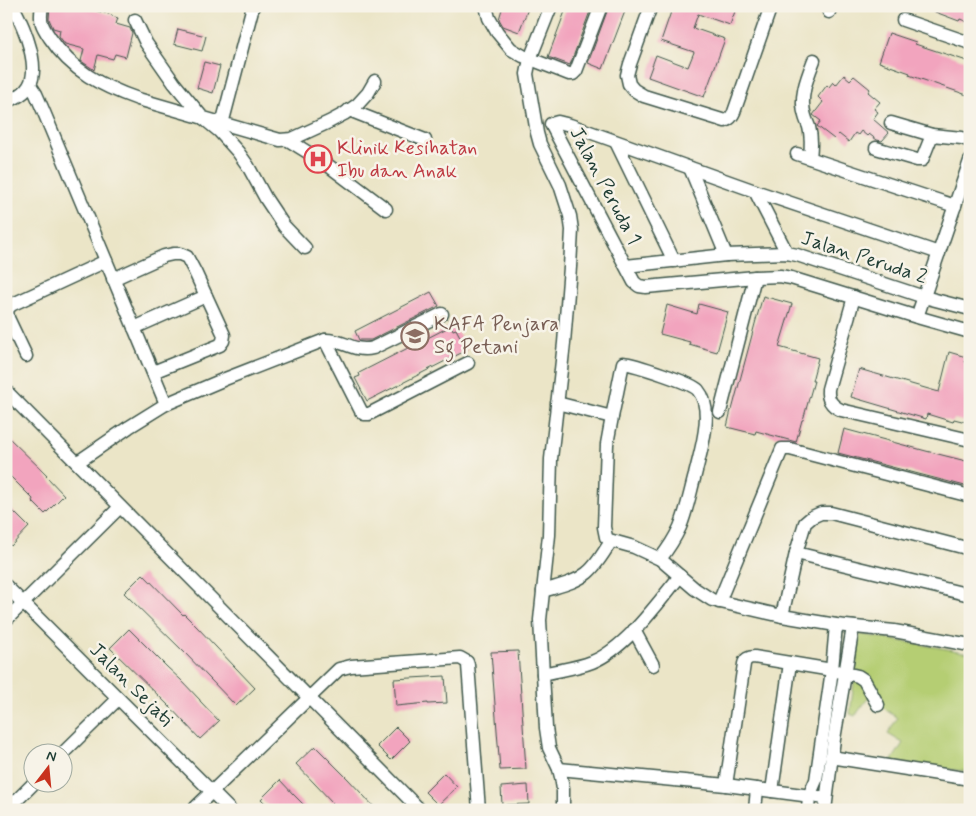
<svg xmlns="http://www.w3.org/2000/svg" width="976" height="816" viewBox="0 0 976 816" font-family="Mynerve,sans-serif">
	<rect width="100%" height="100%" fill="#f7f3e8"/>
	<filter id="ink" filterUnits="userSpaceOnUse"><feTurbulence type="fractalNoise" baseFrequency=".02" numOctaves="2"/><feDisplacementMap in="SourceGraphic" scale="10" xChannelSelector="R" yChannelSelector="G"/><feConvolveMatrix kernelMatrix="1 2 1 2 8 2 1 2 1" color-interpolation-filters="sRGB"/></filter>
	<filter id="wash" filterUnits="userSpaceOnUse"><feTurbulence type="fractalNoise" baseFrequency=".0096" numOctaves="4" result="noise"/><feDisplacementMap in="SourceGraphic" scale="20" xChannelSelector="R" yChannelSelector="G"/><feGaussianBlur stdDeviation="1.12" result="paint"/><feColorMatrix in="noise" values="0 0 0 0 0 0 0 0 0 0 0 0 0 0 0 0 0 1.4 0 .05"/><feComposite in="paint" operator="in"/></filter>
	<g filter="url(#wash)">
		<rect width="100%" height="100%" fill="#ebe5c7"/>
		<polygon fill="#b5ce73" stroke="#6a8654" points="860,634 970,653 970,772 891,762 903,743 888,734 897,718 869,697 855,716 850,714"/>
		<g id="blocks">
			<g fill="#f2a4be">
				<polygon points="50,6 87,6 87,8 112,15 112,16 118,18 116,24 130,28 132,33 126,57 115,54 113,59 98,55 94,70 93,69 81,61 84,49 65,44 59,36 60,30 53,28 49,19"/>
				<polygon points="503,6 529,6 519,32 503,26 499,19"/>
				<polygon points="567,6 592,6 570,65 548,57"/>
				<polygon points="609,6 627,6 603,69 588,63"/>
				<polygon points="673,6 737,6 730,25 698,14 693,28 725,39 704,97 648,77 656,55 688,67 694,52 661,41"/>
				<polygon points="922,6 970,6 970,23 960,19 959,21 922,7"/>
				<polygon points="178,29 206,36 202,51 174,44"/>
				<polygon points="889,33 916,42 915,44 970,62 970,88 967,95 918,78 909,75 910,73 879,62"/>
				<polygon points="204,62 220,66 213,93 197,88"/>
				<polygon points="844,75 850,80 854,76 870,89 868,92 880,102 874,109 878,112 873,119 889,133 882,141 877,140 869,134 867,136 861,131 858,135 855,133 849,142 839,134 834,139 817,126 821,121 813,115 823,102 818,97 827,85 829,87 833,82 836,85"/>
				<polygon points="431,292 439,306 371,340 359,340 355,331"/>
				<polygon points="763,296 792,304 779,347 818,358 812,381 814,381 803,420 802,420 796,442 756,431 755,434 727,427 731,410 732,410 756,320"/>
				<polygon points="699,304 728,312 717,352 689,344 690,342 660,334 667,305 697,314"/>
				<polygon points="451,326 453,330 456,329 467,350 367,401 355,378 360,376 359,373"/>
				<polygon points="949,352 966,357 965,362 970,363 970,423 954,419 953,422 927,414 926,419 851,397 859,369 939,392"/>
				<polygon points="844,429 926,451 970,462 970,468 965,486 838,453"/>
				<polygon points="6,435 47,475 46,476 64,495 45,514 32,501 33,499 6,472"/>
				<polygon points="6,504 29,527 11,546 6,541"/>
				<polygon points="143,574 183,615 184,614 197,627 255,688 236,706 185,653 124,593"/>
				<polygon points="129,629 167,667 181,680 200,700 200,701 219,721 200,739 168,705 110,648"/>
				<polygon points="518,651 526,769 500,770 491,652"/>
				<polygon points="445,676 447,703 428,704 428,703 396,706 394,679"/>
				<polygon points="396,727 410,741 391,760 377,746"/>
				<polygon points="315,746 348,779 377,810 340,810 333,803 296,764"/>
				<polygon points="444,773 457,787 438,805 425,792"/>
				<polygon points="280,780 293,794 309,810 272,810 261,799"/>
				<polygon points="528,785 529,804 502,805 501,787"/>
			</g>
		</g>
	</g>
	<g filter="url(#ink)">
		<use href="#blocks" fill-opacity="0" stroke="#3e564a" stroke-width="1"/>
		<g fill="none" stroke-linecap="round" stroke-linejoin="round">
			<g stroke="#3e564a" stroke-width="15">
				<g id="minor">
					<path d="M42,6C39,22 42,26 50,38C72,71 101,86 138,99L280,140L292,139L329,122L344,114L357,105L368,93L375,81"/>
					<polyline points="486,6 489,18 497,32 511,49 523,56 569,74 573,74 576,71 601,6"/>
					<polyline points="551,6 530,59 527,74 537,133 540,144 560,185 570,216 572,230 570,267 564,343 551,459 549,535 540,620 546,728 549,748 559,769 561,777 563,789 563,810"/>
					<path d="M651,6L630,64L627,75L629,84L634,90L644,96L725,121C730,119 732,117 734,112L771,6"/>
					<polyline points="829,12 831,6"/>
					<polyline points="135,20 146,43 174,83 202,117 219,131 238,152 248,166 266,199 284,226 305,248"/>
					<polyline points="903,20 970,43"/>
					<polyline points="30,85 36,94 43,110 166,404"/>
					<path d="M6,102C13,99 21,96 26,90C44,71 23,25 13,6"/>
					<polyline points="349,110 425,140"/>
					<polyline points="891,123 932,135 962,138 970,141"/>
					<polyline points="222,124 253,6"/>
					<polyline points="288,140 325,163 386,209"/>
					<polyline points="616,142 674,261"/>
					<polyline points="876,148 917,160 922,160 932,135"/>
					<polyline points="797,154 955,206"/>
					<path d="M810,158C811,148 812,138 809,127C808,124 806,120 805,116C799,97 807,78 814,60"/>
					<polyline points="690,168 726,255"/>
					<polyline points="755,191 787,253"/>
					<polyline points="939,253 755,191 570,125 558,122 551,124 634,282 639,286 646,287 755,277 780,276 791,278 917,317 970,332"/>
					<polyline points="626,266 726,255 787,253 797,255 924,297 970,309"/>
					<polyline points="113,279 164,256 173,254 180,254 187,257 195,272 224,335 223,341 220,345 153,372"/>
					<path d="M854,297L828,389C827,400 832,406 841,410L970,440"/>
					<polyline points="917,317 970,161"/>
					<polyline points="134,328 206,296"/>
					<polyline points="325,340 361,411 364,414 369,414 468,363"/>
					<polyline points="26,356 8,318 7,310 11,305 106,261"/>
					<polyline points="6,391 420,810"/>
					<polyline points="557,403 612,417"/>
					<polyline points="720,412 755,277"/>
					<path d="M78,462L129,427L166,404L225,379L325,340C342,339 354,353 373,348L442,314"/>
					<polyline points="796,553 970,595"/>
					<path d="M660,559C668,549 675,538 680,527C687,510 690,493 695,475C700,453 715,410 698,390C692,383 634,364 623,363L612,417L607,444L604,527L606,537L609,540L634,547L660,559L695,589L712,600L782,616L836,625L894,631L970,645"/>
					<polyline points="6,586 230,810"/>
					<path d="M543,591C558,586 575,583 587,573C596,566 605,551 611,541"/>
					<polyline points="719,602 782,449 790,449 970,496"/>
					<polyline points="782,616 796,553 805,523 812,517 821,513 831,513 970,549"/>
					<polyline points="6,620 120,507"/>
					<polyline points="634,630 653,665"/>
					<path d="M543,674C559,670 577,668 592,662C626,648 657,604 680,576"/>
					<polyline points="62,754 118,699"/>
					<polyline points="831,757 970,779"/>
					<polyline points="559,769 726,785 826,798"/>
					<path d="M726,785L744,664C745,659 749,657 754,657L832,670L858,676L864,680L878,705"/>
					<polyline points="772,791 790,663"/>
					<polyline points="7,810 33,784"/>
					<polyline points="193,810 339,669 351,666 460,658 467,662 468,665 479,810"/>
					<polyline points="755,810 757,789"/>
					<polyline points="808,810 809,796 816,780 832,670 836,625"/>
					<polyline points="825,810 834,739 853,627"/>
				</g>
			</g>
			<use href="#minor" stroke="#fff" stroke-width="12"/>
		</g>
	</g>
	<defs>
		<g id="hospital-ring" transform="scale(1.4375)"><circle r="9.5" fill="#f7f3e8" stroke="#e0444e" stroke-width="1.5"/><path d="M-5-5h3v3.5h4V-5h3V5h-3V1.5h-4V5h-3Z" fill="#e0444e"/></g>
		<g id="school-ring" transform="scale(1.4375)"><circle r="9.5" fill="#f7f3e8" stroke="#8d6e63" stroke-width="1.5"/><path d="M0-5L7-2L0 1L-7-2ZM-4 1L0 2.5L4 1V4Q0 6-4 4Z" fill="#8d6e63"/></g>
	</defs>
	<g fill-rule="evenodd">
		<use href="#hospital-ring" x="318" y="159"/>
		<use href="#school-ring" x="415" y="336"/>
	</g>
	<g text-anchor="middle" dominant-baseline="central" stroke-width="5" stroke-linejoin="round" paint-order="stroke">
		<g font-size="20" fill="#be3a42" stroke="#f7f3e8" text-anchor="start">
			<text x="337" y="148">Klinik Kesihatan<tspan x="337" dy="23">Ibu dan Anak</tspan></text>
		</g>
		<g font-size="20" fill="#1f3d34" stroke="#f7f3e8">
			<text transform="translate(605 186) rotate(62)">Jalan Peruda 1</text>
			<text transform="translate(864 258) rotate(18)">Jalan Peruda 2</text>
			<text transform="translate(131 685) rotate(45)">Jalan Sejati</text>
		</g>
		<g font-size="20" fill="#785e54" stroke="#f7f3e8" text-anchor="start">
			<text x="434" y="324">KAFA Penjara<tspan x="434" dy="23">Sg Petani</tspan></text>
		</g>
	</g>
	<rect width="976" height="816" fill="none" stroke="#f7f3e8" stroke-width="25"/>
	<g transform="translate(48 768) rotate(16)"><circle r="24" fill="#f7f3e8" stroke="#a1aaa0"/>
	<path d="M0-4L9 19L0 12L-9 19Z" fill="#c8321e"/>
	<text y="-8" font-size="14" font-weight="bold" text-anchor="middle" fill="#1f3d34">N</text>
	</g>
</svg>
